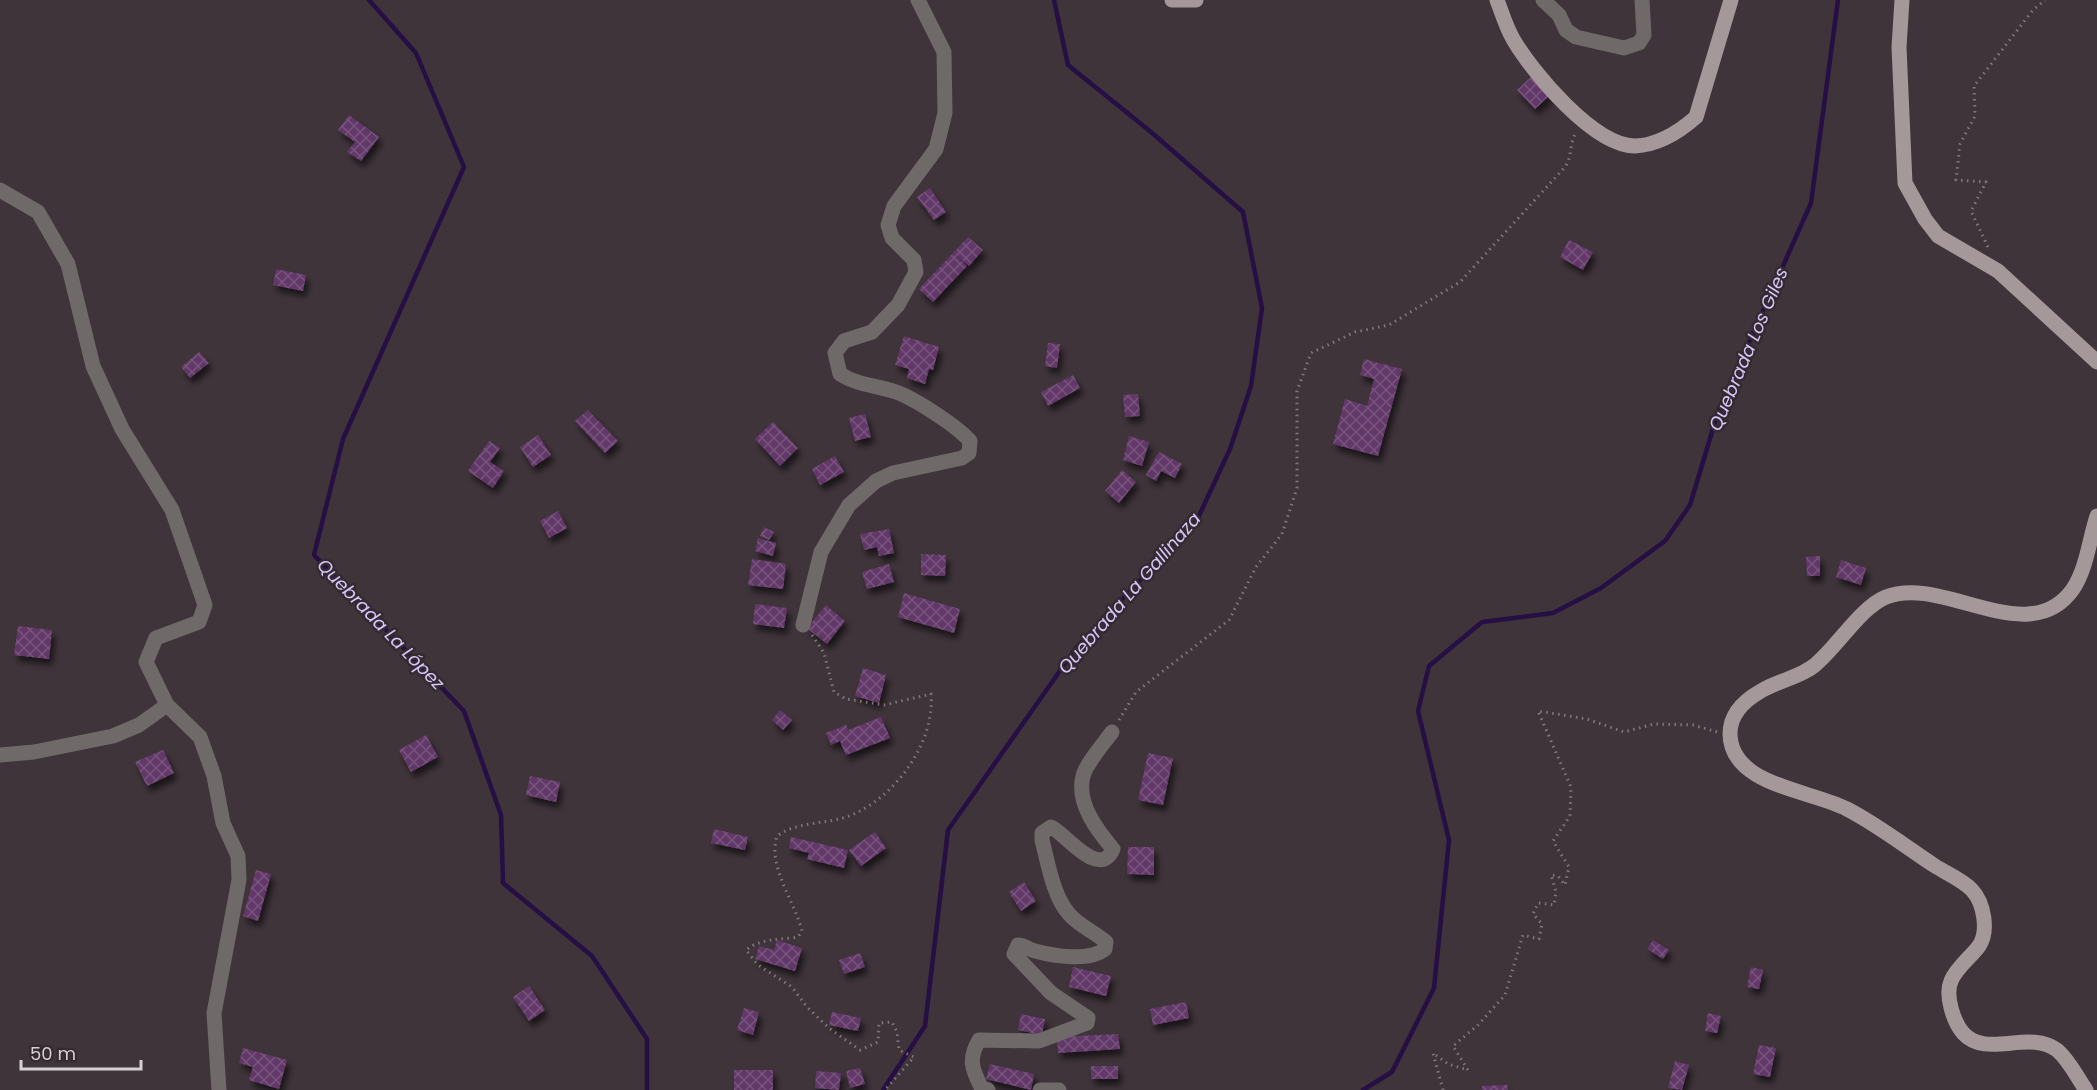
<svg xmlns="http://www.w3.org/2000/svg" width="2097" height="1090" viewBox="0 0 2097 1090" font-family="Poppins,sans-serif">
	<defs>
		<pattern id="building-cross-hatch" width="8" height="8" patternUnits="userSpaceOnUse" patternTransform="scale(1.5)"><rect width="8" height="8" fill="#623769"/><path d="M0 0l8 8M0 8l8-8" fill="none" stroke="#78537e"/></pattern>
		<filter id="shadow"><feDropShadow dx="3.5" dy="6" stdDeviation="3" flood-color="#0009"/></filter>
	</defs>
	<rect width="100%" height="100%" fill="#3f343a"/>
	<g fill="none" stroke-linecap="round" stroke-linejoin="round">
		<g stroke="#250f44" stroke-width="4.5">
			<polyline points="369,0 416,53 464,167 343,439 314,555 464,711 501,815 503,883 592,956 647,1039 647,1090"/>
			<polyline points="883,1090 925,1026 948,830 1076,648 1197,520 1230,449 1251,386 1262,308 1243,212 1151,132 1068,65 1054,0"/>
			<polyline points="1363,1090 1392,1072 1434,988 1449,840 1418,711 1429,666 1482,622 1553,613 1601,588 1665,541 1690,505 1718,412 1811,203 1838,0"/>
		</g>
	</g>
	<g fill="url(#building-cross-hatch)" filter="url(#shadow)">
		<polygon points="1532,76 1550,95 1535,109 1517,90"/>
		<polygon points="349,115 379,137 361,161 347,152 355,142 338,130"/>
		<polygon points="930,188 946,212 934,220 917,197"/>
		<polygon points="968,237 983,250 969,266 953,253"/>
		<polygon points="1569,240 1593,252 1583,270 1560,257"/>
		<polygon points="953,253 967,266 933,302 919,289"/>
		<polygon points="276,269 306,275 303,291 273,285"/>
		<polygon points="904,336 939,347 933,370 929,369 925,384 907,378 909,369 895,365"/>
		<polygon points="1048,343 1060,344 1057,368 1045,366"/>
		<polygon points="199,352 209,363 190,378 181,367"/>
		<polygon points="1364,359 1402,369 1378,456 1333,444 1345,399 1367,406 1374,379 1360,375"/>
		<polygon points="1073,375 1080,388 1048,406 1041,392"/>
		<polygon points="1138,394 1140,416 1125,417 1123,395"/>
		<polygon points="588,410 618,441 605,453 575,421"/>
		<polygon points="865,414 871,437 855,441 849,418"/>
		<polygon points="773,422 798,448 780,466 755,439"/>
		<polygon points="538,435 551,455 533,467 520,447"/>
		<polygon points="1129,436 1149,442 1142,466 1123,460"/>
		<polygon points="489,441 500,448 490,462 504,471 493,488 468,471"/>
		<polygon points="1159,452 1182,464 1175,478 1161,471 1156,481 1146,475"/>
		<polygon points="835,456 844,472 820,485 812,469"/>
		<polygon points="1122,470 1136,482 1119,503 1105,491"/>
		<polygon points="558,511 567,528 549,538 540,521"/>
		<polygon points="764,527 774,532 769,540 760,536"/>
		<polygon points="889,529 894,553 879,556 877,547 864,550 860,534"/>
		<polygon points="758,538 776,543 773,556 755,551"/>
		<polygon points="921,554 946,555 945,576 921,575"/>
		<polygon points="1820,556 1820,576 1807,576 1806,557"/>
		<polygon points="752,559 786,564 783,589 748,585"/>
		<polygon points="1841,560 1866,568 1861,585 1836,577"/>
		<polygon points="889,564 894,582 867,589 862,572"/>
		<polygon points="904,593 960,609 954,633 898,617"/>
		<polygon points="755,604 787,608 784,628 753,624"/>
		<polygon points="826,605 845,621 827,644 807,628"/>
		<polygon points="18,626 52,630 49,659 14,655"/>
		<polygon points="863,668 886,675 879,703 855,696"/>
		<polygon points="780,710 792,720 783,730 772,720"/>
		<polygon points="881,717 890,738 846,755 840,741 831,745 826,733 846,725 848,730"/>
		<polygon points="426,735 438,757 411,772 399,750"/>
		<polygon points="163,750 174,773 147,786 135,762"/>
		<polygon points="1148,753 1173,758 1163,805 1138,800"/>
		<polygon points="530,776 560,782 556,802 526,795"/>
		<polygon points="714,829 748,837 745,850 711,843"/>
		<polygon points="875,832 886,848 861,866 849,850"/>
		<polygon points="791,837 848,850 844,868 807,859 809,853 789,848"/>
		<polygon points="1128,847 1154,847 1154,875 1127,874"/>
		<polygon points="256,870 271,874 258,921 243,916"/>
		<polygon points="1024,882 1036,901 1021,911 1009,892"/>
		<polygon points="777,940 802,948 795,971 755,959 759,946 774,950"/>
		<polygon points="1653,940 1669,950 1663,959 1647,949"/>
		<polygon points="860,953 865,967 844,974 839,960"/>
		<polygon points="1073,967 1111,976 1106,996 1069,987"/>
		<polygon points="1751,967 1763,970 1759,989 1747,987"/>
		<polygon points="529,986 545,1010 529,1021 513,997"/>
		<polygon points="1186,1002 1189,1018 1153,1025 1150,1009"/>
		<polygon points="744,1008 759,1012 753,1035 737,1030"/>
		<polygon points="832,1012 861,1018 858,1031 829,1025"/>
		<polygon points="1708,1013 1721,1016 1717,1033 1705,1031"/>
		<polygon points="1021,1014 1045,1019 1042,1035 1018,1030"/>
		<polygon points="1118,1034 1120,1049 1058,1053 1057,1037"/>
		<polygon points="1759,1045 1776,1048 1770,1077 1753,1074"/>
		<polygon points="243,1048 287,1060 279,1089 249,1080 253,1067 239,1063"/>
		<polygon points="1675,1061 1689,1065 1682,1090 1668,1088"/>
		<polygon points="990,1064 1034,1074 1031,1090 986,1079"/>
		<rect x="1091" y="1066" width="27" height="13"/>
		<polygon points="860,1068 865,1084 850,1088 846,1071"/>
		<rect x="734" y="1070" width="39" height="20"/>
		<polygon points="816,1071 841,1073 839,1090 815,1088"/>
		<polygon points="1507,1085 1508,1090 1482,1090 1482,1086"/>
	</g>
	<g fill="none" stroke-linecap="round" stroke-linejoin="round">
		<g stroke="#81787c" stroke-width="3" stroke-dasharray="1.5 4.5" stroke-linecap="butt">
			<polyline points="1988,247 1971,211 1986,182 1956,180 1960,144 1975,116 1974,86 2033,10 2045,0"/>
			<path d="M812,635L824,653L834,692L846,699L884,705L931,694C935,741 898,793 856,813C830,826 801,819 777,836C767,866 795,902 802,931L798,937C779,940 761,938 746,950L758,965L792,987L807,1007L830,1029L860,1050L878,1042L879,1023L892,1022L897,1032L899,1050L914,1057L885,1090"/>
			<path d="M1119,720L1136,692L1229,620L1256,567L1282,534L1297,488V391L1311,353L1355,332L1389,325L1460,282L1565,167C1573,155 1569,143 1576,133"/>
			<polyline points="1443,1090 1433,1053 1448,1064 1468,1070 1453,1046 1478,1025 1505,995 1523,935 1539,939 1542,924 1533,914 1538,903 1554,905 1556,892 1551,875 1558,876 1565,885 1569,867 1553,841 1570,816 1571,787 1538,711 1587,719 1624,732 1654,724 1693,725 1717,732"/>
		</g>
		<g stroke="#6f6969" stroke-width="15">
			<polyline points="1543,0 1559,15 1566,30 1576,37 1624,48 1639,43 1644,35 1642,0"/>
			<polyline points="0,190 38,212 68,264 93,366 122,429 172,510 205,605 199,622 156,638 146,662 167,705 200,737 214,776 223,823 238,856 239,880 214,1013 219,1090"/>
			<path d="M803,625L821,552L849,505L876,481L893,473L962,458L969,453L970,441C957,426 911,396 893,391C874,385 857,385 840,374L835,353L844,341L872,332L898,305L916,272L914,260L892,238L888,225L894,206L936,149L945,113L944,52L918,0"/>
			<polyline points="0,755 34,752 113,736 139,725 167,705"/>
			<path d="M988,1090L981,1087C972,1069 968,1059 979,1040L1039,1041L1087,1023L1088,1018L1051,993L1014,954L1018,945C1025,945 1029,950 1035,951C1054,956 1089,962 1105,949L1106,942C1095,932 1079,926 1069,914C1053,896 1048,863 1042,840V833L1051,827C1064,832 1100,881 1113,849C1097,830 1076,803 1083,776C1086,764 1104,743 1112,732"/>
			<polyline points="1040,1090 1059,1090"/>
		</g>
		<g stroke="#a5989a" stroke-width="15">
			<polyline points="1172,0 1196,0"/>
			<path d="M1497,0C1502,13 1506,27 1513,39C1532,72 1594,146 1635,146C1659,145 1679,132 1696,117L1731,0"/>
			<polyline points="1902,0 1899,47 1905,183 1925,219 1938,236 1998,271 2097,362"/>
			<path d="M2086,1090C2077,1077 2069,1060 2057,1050C2029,1029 1986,1059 1963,1033C1953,1021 1945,995 1951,981C1956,968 1971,957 1979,946C1989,931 1984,903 1972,890C1963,880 1946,873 1935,866C1906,847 1878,825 1847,809C1811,790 1731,786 1730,734C1730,714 1745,700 1761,691C1777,681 1801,677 1815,665C1837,647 1861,607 1886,597C1942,574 2029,652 2073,589C2087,568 2089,540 2097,516"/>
		</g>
	</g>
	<g text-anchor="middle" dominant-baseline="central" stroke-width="5" stroke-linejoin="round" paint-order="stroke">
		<g font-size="18" font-style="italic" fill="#d5c6fb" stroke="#342a2f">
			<text transform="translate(1748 349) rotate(-67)">Quebrada Los Giles</text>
			<text transform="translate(1129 593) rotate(-49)">Quebrada La Gallinaza</text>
			<text transform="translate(381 624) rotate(46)">Quebrada La López</text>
		</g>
	</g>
	<path d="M21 1060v9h120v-9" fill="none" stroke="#d7d0d3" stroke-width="3"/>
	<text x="30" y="1060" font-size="18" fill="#d7d0d3" stroke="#342a2f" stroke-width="4.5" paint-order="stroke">50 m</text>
</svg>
